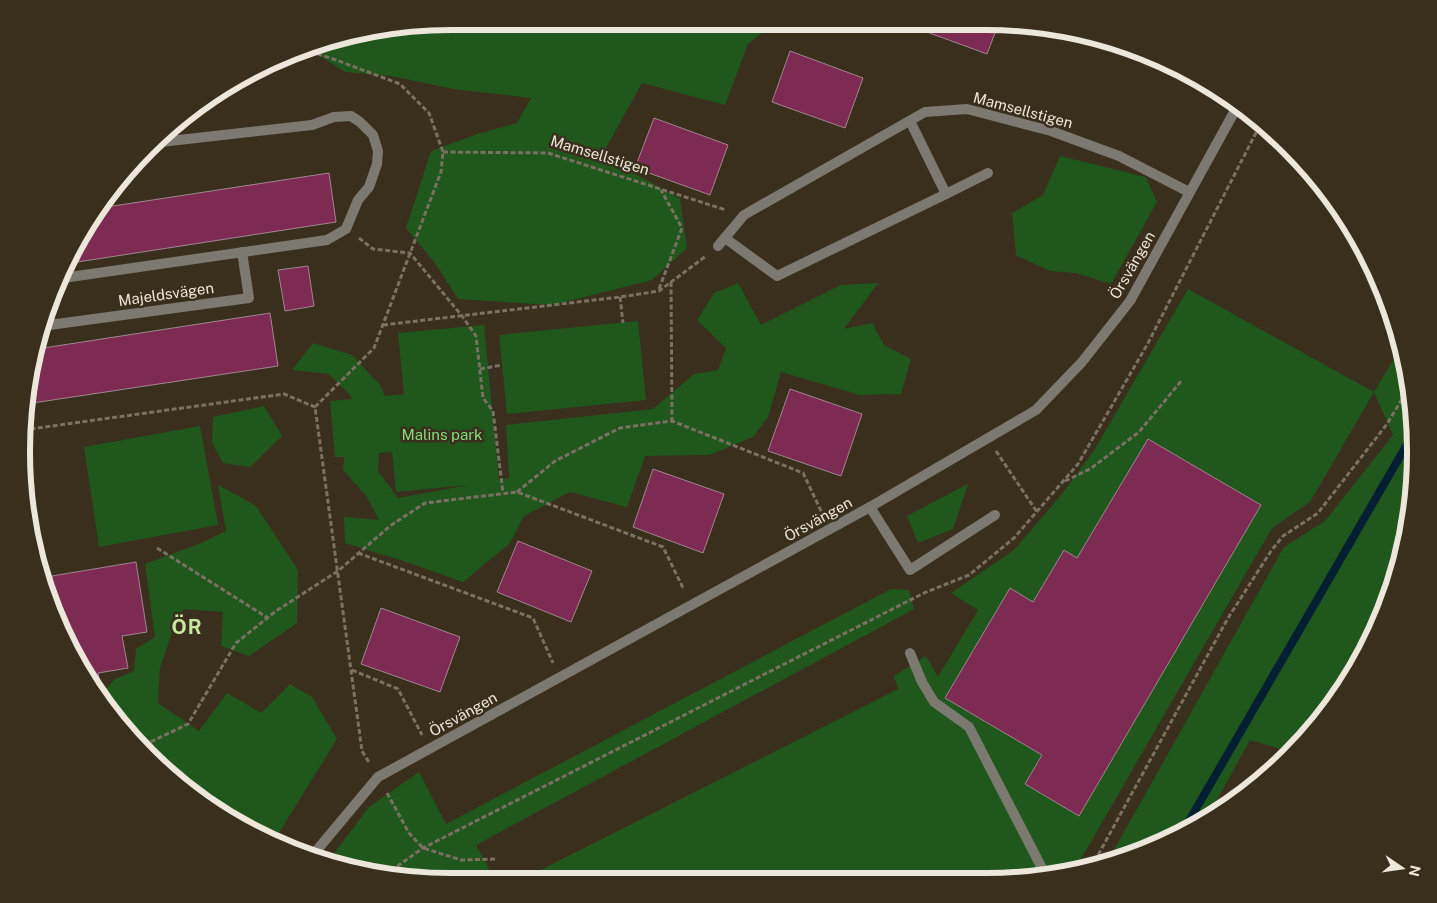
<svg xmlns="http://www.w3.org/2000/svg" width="1437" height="903" viewBox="0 0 1437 903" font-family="'Public Sans',sans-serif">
	<rect width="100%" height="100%" fill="#3a2f1d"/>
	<g fill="#1f571c" fill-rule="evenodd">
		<polygon points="452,21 775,23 748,44 725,105 642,83 602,155 680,199 687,248 652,280 552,305 458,299 435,263 406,228 431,151 477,134 517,123 531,98 453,89 391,76 345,72 306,47 313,44"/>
		<polygon points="1060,156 1146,177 1157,202 1111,284 1076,273 1050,271 1016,255 1012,213 1043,195"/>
		<path d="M738,283L761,325L841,285L878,283L844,329L872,323L884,345L911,359L901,394L860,395L781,372L768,417L753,437L709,455L645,456L627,507L570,492L524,516L510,543L463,582L400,560L345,543L344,517L379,520L367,497L343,470L344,457H335L330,401L352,399L350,395L329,374L292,370L313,343L352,355L380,385L385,396L404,394L398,333L484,325L499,480L509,478L506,425L653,409L694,374L718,370L726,348L697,320L714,293ZM392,452L396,492L469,485L398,498L378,471L379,453Z"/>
		<polygon points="1188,289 1374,392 1401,347 1412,396 1414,463 1413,466 1414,467 1415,480 1401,563 1371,642 1327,714 1291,752 1250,740 1208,816 1176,837 1106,864 1284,547 1325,521 1393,435 1374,392 1310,502 1272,528 1074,871 1014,881 523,879 898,689 894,676 926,656 938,677 978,610 951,593 1014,550 1061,495 1093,452"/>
		<polygon points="638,321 646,400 507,414 499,335"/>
		<polygon points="264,406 282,436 250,467 223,463 212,442 213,417"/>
		<polygon points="200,426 218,525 99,547 84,447"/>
		<polygon points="968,484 953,529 918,543 907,516"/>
		<polygon points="218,485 256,506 298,570 297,623 249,656 221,646 223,612 184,609 174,626 160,668 158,703 199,731 227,693 261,713 290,684 312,697 337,739 274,841 189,793 99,696 115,679 134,671 136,649 155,637 145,564 201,543 226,531"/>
		<polygon points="891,589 909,590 914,609 476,845 495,879 396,878 329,860 369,807 419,772 446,824"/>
	</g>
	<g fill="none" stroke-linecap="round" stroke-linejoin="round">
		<polyline stroke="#041f32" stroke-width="8" points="1182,833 1413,434"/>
	</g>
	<g fill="#7e2b53" stroke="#9f868f">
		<polygon points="905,24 998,25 987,54"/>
		<polygon points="790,51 863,78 845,128 772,102"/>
		<polygon points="654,118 728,145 710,195 635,168"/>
		<polygon points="329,173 336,222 71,263 100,208"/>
		<polygon points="308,266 314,306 285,311 278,270"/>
		<polygon points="270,313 278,366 26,404 37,349"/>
		<polygon points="790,389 862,414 841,476 768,451"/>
		<polygon points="1148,439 1261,505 1079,816 1025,784 1042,755 945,698 1010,588 1033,602 1064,550 1077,558"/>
		<polygon points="653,469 724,494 703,553 633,527"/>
		<polygon points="518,541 592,571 571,622 497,592"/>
		<polygon points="136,562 147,632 122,636 128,668 98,673 101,690 94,691 58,611 52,576"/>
		<polygon points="381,608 460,637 440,692 361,664"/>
	</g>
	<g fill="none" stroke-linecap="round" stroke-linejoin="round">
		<g stroke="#7b7162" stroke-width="3" stroke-dasharray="5 2.5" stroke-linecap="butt">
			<polyline points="1084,38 1084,36"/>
			<polyline points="303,49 336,60 400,84 429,113 443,152 441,172 374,348 315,407 362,751 370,764"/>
			<polyline points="1150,54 1152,58"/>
			<polyline points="443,152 548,153 726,210"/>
			<polyline points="359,238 373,249 410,253 462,316 476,336 483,398 493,411 503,493"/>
			<polyline points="671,282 672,421"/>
			<polyline points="659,289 682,228 661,190"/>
			<polyline points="620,297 623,323"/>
			<polyline points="383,325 620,297 659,291 706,256"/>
			<polyline points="480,369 502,365"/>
			<polyline points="23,430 284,394 315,407"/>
			<polyline points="996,451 1037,512"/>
			<polyline points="1065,481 1090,469 1139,432 1182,380"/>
			<polyline points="517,492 555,461 620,428 672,421 803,473 823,515"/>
			<polyline points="157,548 268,618"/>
			<polyline points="358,553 533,618 553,663"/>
			<polyline points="352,670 398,689 422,735"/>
			<polyline points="144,745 188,724 236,643 276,611 338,571 390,526 425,503 517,492 663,547 684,590"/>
			<polyline points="387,793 409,833 423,848 461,860 497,859"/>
			<polyline points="1091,868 1228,618 1271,551 1283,536 1318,513 1387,424 1410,386"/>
			<polyline points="385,875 423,848 924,593 969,575 1014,538 1078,464 1147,345 1261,123"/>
		</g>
		<g stroke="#7c7970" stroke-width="10">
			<polyline points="946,194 988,173"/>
			<polyline points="725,238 777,276 946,194 910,121"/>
			<polyline points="63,278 327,240 346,229 358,200 369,187 377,164 378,151 373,135 360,122 351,116 334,117 312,125 161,142"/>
			<polyline points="42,326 249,298 242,252"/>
			<polyline points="870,507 910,570 995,515"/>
			<polyline points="910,653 922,682 934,702 969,727 1046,876"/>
		</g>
		<g stroke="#7c7970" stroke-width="10">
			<polyline points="718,246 744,215 925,112 967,109 1051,131 1119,156 1189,192"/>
			<polyline points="312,856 378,777 870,507 1036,410 1082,362 1130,301 1238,105"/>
		</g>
	</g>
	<g text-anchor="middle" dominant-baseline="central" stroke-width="5" stroke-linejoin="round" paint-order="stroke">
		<g font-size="15" fill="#ede6db" stroke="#3a2f1d">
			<text transform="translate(1023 110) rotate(15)">Mamsellstigen</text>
			<text transform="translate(600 155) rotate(17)">Mamsellstigen</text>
			<text transform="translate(1132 265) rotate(-60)">Örsvängen</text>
			<text transform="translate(166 294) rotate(-8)">Majeldsvägen</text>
			<text transform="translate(818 519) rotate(-29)">Örsvängen</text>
			<text transform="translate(463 714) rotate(-29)">Örsvängen</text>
		</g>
		<g font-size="15" fill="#84da7d" stroke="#3a2f1d">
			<text x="442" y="434">Malins park</text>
		</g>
		<g font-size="20" font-weight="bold" letter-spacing="1" fill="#c9e79f" stroke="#3a2f1d">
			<text x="187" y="627">ÖR</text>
		</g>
	</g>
	<path d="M0 0H1437V903H0ZM451 30H986A421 421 0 0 1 1407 451V452A421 421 0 0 1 986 873H451A421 421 0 0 1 30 452V451A421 421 0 0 1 451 30Z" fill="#3a2f1d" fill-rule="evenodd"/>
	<path fill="none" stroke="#ede6db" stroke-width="6" d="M451 30H986A421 421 0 0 1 1407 451V452A421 421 0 0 1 986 873H451A421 421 0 0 1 30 452V451A421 421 0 0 1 451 30Z"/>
	<g transform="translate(1402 868) rotate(103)" stroke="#3a2f1d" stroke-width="4" paint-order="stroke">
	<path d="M0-4L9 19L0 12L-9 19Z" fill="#ede6db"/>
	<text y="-8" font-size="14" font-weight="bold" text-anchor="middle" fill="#ede6db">N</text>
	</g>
</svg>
